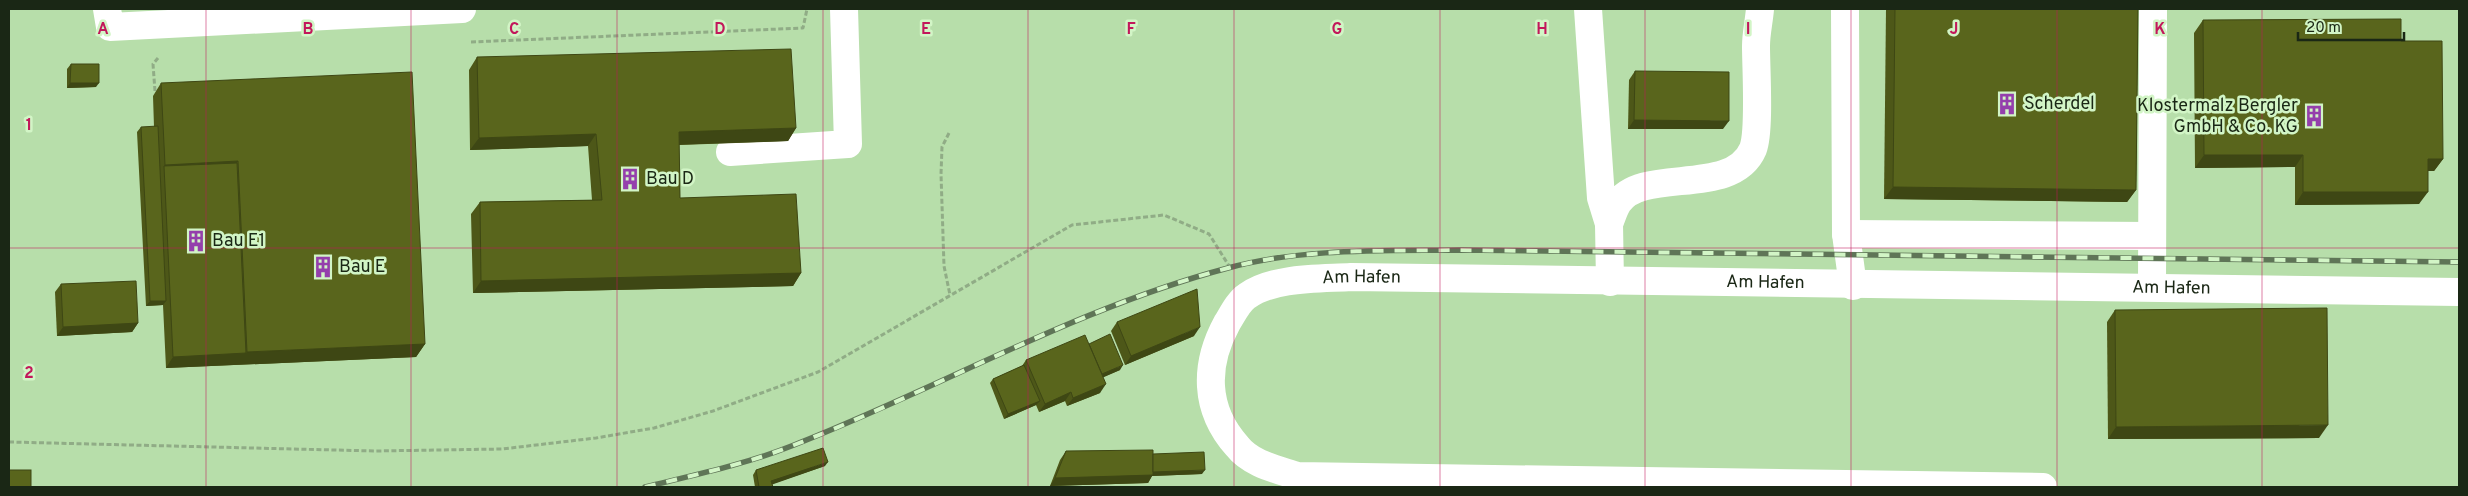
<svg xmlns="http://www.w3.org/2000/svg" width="2468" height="496" viewBox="0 0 2468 496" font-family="Overpass,sans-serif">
	<rect width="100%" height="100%" fill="#c5e8b9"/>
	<rect fill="#b7deaa" x="9" y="9" width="2450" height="478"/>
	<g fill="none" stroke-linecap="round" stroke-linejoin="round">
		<g stroke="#90ac86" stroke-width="3" stroke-dasharray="5 2.5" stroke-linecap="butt">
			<polyline points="471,42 803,28 807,9"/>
			<polyline points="155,91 153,64 158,58"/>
			<polyline points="949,133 942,147 941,174 944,266 950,295"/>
			<polyline points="9,442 375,451 502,449 596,438 654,428 713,411 818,372 1072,225 1164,215 1209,234 1231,269"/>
		</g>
		<g stroke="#fff" stroke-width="28">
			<polyline points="107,9 110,27 462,9"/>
			<path d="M1588,9L1601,198L1609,224C1612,217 1614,209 1618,203C1643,166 1732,198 1753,149C1760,131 1756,69 1756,46C1756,34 1759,21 1760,9"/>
			<polyline points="1845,9 1846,234 1853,286"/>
			<polyline points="730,152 848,144 844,9"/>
			<polyline points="1609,224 1610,282"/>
			<polyline points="1846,234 2152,236"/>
			<polyline points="2152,287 2153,9"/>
			<path id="s1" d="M2043,487L1297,476C1276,469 1251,464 1237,446C1204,409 1204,365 1227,323C1232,315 1239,301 1247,296C1273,277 1320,279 1351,277L2459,292"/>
		</g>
		<g stroke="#5f7557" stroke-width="5.5">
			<path id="rail" d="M645,487C694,475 747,464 794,445C940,388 1076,308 1228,268C1302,248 1383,251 1459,250L2459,262"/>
		</g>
		<use href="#rail" stroke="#d2f5c6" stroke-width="4" stroke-dasharray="11" stroke-linecap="butt"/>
	</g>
	<g fill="#4d5718">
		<polygon points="1886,9 2138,9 2136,190 2127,202 1884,199"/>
		<polygon points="2203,20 2401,41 2443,159 2434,171 2428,171 2419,204 2295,205 2295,167 2195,168 2194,33"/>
		<polygon points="477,57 796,128 788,141 679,145 680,198 801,273 793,286 473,293 471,214 480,202 592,200 588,146 470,150 469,70"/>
		<polygon points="71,64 96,87 67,88 67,69"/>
		<polygon points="1635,71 1723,129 1628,129 1629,80"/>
		<polygon points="161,83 425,344 416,357 166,368 163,305 146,306 137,132 141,127 154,127 153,96"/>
		<polygon points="61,284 138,323 132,332 57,336 55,292"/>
		<polygon points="2115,310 2319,438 2108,439 2107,322"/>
		<polygon points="1117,322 1194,336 1125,365 1111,331"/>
		<polygon points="1089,344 1120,370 1103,377 1100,393 1067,406 1065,401 1039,412 1036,405 1004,419 990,383 993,379 1022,366 1026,360"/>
		<polygon points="1066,451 1153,454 1202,474 1152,476 1148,483 1050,486 1060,460"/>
		<polygon points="825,466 772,484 773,487 755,487 753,475 756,470"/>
	</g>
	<g fill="#3e4714">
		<polygon points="70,83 99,83 96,87 67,88"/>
		<polygon points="1634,120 1729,121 1723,129 1628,129"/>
		<polygon points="796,128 788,141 670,145 679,132"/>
		<polygon points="596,134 588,146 470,150 479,138"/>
		<polygon points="2204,155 2303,155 2295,167 2195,168"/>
		<polygon points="2428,159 2443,159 2434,171 2419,171"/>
		<polygon points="238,161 229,174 164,166 165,165"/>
		<polygon points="1893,187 2136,190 2127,202 1884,199"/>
		<polygon points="2303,192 2428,192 2419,204 2295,205"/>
		<polygon points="801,273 793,286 473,293 481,281"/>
		<polygon points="150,301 166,301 163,305 146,306"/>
		<polygon points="138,323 132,332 57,336 63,327"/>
		<polygon points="1200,327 1194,336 1125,365 1131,356"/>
		<polygon points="425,344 416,357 166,368 173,357 246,353 247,352"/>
		<polygon points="1123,365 1120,370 1095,381 1099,376"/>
		<polygon points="1106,384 1100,393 1067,406 1073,398"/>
		<polygon points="1071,392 1065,401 1039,412 1045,404"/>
		<polygon points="1040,401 1036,405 1004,419 1008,414"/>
		<polygon points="2328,425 2319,438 2108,439 2116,427"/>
		<polygon points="828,462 825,466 768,486 771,481"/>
		<polygon points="1205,470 1202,474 1152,476 1148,483 1050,486 1055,478 1152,472"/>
	</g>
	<g fill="#59651c" stroke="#3e4714">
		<polygon points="1895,9 2138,9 2136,190 1893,187"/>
		<polygon points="2401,19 2401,41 2442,41 2443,159 2428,159 2428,192 2303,192 2303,155 2204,155 2203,20"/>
		<polygon points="791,49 796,128 679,132 680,198 796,194 801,273 481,281 480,202 602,200 596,134 479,138 477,57"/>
		<polygon points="71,64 99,64 99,83 70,83"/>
		<polygon points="1635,71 1729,72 1729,121 1634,120"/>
		<polygon points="412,72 425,344 247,352 238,161 165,165 161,83"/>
		<polygon points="158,126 166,301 150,301 141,127"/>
		<polygon points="237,163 246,353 173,357 164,166"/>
		<polygon points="136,281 138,323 63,327 61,284"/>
		<polygon points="1197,289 1200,327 1131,356 1117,322"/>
		<polygon points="2327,308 2328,425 2116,427 2115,310"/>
		<polygon points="1110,334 1123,365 1102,374 1089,344"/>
		<polygon points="1085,335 1106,384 1073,398 1071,392 1045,404 1026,360"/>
		<polygon points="1024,365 1040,401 1008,414 993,379"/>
		<polygon points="823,448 828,462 771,481 773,487 759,487 756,470"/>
		<polygon points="1153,450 1153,475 1055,478 1066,451"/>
		<polygon points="1204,452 1205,470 1153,472 1153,454"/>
		<rect x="9" y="470" width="22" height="17"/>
	</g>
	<path fill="none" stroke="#c2185b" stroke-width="1" stroke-opacity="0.55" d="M206,9V487M411,9V487M617,9V487M823,9V487M1028,9V487M1234,9V487M1440,9V487M1645,9V487M1851,9V487M2057,9V487M2262,9V487M9,248H2459"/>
	<defs>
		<g id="building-bare" transform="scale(1.725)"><path d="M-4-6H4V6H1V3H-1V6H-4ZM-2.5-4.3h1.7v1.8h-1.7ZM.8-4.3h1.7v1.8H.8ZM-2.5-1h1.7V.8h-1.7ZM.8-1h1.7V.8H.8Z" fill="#943fac" stroke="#d2f5c6" stroke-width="2.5" paint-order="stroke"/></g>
	</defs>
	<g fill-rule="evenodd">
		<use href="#building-bare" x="2007" y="104"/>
		<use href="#building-bare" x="2314" y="116"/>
		<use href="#building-bare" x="630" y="179"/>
		<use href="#building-bare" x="196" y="241"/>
		<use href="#building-bare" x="323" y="267"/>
	</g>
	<g text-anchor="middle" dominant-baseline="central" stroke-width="5" stroke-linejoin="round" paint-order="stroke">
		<g font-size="18" fill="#1a2715" stroke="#d2f5c6" text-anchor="start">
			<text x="2024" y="104">Scherdel</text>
			<text x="2298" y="106" text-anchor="end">Klostermalz Bergler<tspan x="2298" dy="21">GmbH &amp; Co. KG</tspan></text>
			<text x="646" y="179">Bau D</text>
			<text x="212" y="241">Bau E1</text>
			<text x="339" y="267">Bau E</text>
		</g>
		<g font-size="18" fill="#1a2715" stroke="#d2f5c6">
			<text stroke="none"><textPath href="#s1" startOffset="1098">Am Hafen</textPath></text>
			<text stroke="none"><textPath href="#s1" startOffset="1502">Am Hafen</textPath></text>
			<text stroke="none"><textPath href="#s1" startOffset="1908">Am Hafen</textPath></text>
		</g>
	</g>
	<g font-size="16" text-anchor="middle" font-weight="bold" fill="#c2185b" stroke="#d2f5c6" stroke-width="5" stroke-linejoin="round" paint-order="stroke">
		<text x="103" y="34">A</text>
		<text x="308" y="34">B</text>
		<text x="514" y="34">C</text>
		<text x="720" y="34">D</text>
		<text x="926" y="34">E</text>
		<text x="1131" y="34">F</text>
		<text x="1337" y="34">G</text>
		<text x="1542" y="34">H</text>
		<text x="1748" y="34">I</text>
		<text x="1954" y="34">J</text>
		<text x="2160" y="34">K</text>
		<text x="29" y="130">1</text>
		<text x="29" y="378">2</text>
	</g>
	<rect width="2468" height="496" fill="none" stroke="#1a2715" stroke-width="20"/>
	<path d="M2298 32v8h106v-8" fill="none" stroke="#1a2715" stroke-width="2.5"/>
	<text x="2306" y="32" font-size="15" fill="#1a2715" stroke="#d2f5c6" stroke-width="4" paint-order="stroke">20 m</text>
</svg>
